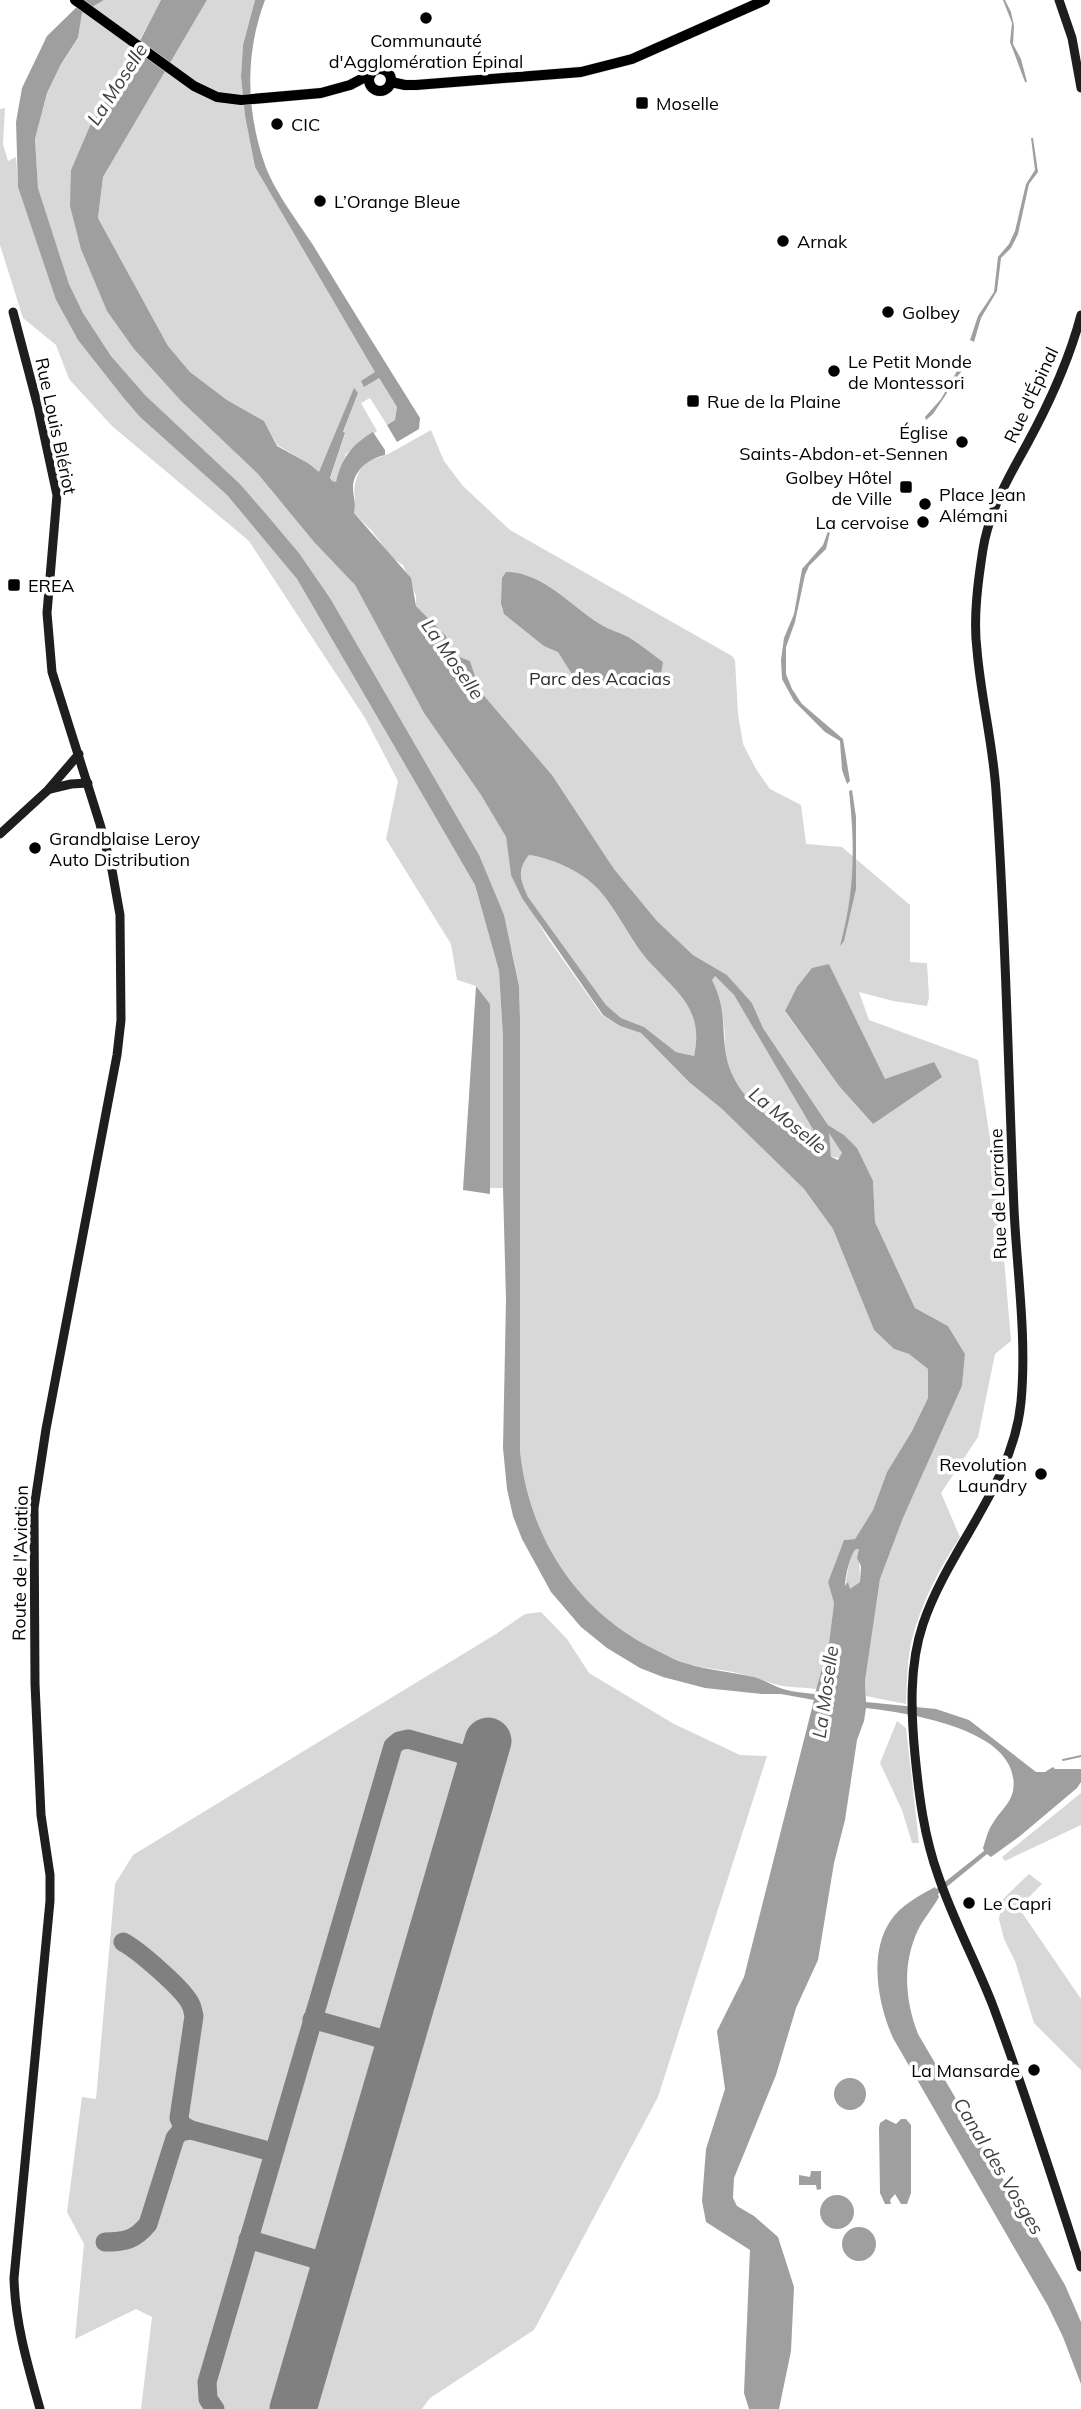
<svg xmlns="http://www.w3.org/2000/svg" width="1081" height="2409" viewBox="0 0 1081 2409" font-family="Mulish,sans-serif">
	<rect width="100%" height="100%" fill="#fff"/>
	<g fill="#d8d8d8" fill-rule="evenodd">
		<path d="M104,0H161C132,57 97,111 71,170L134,349L181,401L258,474L314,542L355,585L424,713L481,795L506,837L511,875L547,937L602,1015L620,1026L641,1033L689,1082L722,1109L804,1189L833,1229L874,1330L894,1349L909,1354L928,1369V1398L912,1431L887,1472L873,1510L855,1539L844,1540L828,1582L834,1603L829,1643L817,1689C803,1687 787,1688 774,1684C761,1679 747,1675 733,1672C717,1669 701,1668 685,1663C675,1661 665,1654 656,1650C577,1612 529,1537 520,1451V1019L519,986L512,951L396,713L330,598L299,553L240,484L145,395L111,356L83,313L69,284L38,188L35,139L47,93L61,64L78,39L82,13Z"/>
		<polygon points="207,0 255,0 243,45 241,77 245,116 255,167 376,372 361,382 378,377 397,407 395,420 387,425 370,398 361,403 377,431 346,454 336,482 332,482 330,479 345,434 343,433 358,393 354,389 320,473 308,463 277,445 264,421 227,400 190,372 168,346 98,218 103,177"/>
		<polygon points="5,108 3,144 8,161 16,157 18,185 56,300 78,340 140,417 227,495 297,579 475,885 499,971 503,1038 503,1188 490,1188 490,1004 476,986 457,980 451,944 386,839 398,781 365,718 249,541 112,426 69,379 56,345 23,318 0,245 0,109"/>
		<path d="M431,430L444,461L463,486L510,530L732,656L735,660L738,714L743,744L756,769L770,789L801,805L806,844L842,847L910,905V962L927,963L929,998L927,1006L893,1001L859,992L869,1020L978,1060L999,1198L1011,1341L995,1354L978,1437L941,1493L960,1537C939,1569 920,1605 911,1643C907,1662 907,1684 906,1704L866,1696L865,1681L880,1579L903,1518L962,1386L965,1354L948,1326L915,1308L875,1222L873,1181L844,1135L828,1125L763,1028L752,1003L727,975L693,955L657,921L614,869L552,775L480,691L470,661L452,654L446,636L416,606V596L403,565L392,558L372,531L354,513C357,501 352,492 356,480C363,456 374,462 392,452C405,445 418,437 431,430ZM829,964L885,1080L934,1063L873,1124L839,1086L785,1012Z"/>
		<path d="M528,855C553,859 583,871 599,890C617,910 628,937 645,957C674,991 705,1005 694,1056L676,1052L644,1027L621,1018L606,1005L528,897C521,881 516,870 528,855Z"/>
		<path d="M715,976L734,995L815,1131L821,1151L816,1152L812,1145C780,1126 736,1103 727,1065C724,1052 726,1040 724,1027C723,1011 716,994 711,979Z"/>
		<polygon points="828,1133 830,1133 842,1153 841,1158 831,1157"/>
		<polygon points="856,1549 859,1549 860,1582 850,1590 845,1586 851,1553"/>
		<polygon points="541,1612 567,1639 589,1673 674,1724 740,1755 767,1756 658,2097 534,2330 430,2398 422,2409 141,2409 152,2317 136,2309 75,2339 84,2244 67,2212 82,2097 96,2099 115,1884 133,1855 496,1634 525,1614"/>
		<polygon points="897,1721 906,1728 919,1843 912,1843 902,1810 880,1763"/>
		<polygon points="1081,1793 1081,1825 1005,1861 1002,1857"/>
		<polygon points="1029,1874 1042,1884 1024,1902 1023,1914 1081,1999 1081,2070 1034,2023 1015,1961 1004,1939 999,1919 1003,1899"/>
	</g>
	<g fill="#9f9f9f" fill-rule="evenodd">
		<path d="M84,0H104L82,13L78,38L61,64L47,93L35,139L38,188L69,284L83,313L111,356L145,395L240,484L266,514L299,553L330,598L479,855L504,915L519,986L520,1019V1451C529,1537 577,1612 656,1650C665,1654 675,1661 685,1663C707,1670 731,1672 754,1677C765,1680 773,1686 783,1689C793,1692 805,1693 815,1694L829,1643L834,1603L828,1582L844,1540L855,1539L873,1510L887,1472L912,1431L928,1398V1369L909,1354L894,1349L874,1330L833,1229L804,1189L722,1109L689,1082L641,1033L620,1026L603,1015L522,898L511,875L506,837L481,795L424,713L355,585L314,542L258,474L181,401L134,349L107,311L81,249L70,206L71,170L90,126L129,62L161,0H207L103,177L98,218L168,346L190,372L227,400L264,421L277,446L308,463L319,472L354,388L358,393L343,432L345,433L330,478L332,481L336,482L337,478C342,457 354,443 373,432L385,450V455C368,459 352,471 353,490C354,500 356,503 354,513L411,578L416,606L446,636L452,654L470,661L480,691L552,775L614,869L657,921L693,955L727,975L752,1003L763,1028L828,1125L844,1135L857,1148L873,1181L875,1222L915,1308L948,1326L965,1354L962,1386L903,1518L880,1579L865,1681L866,1702L936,1709L969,1720L1036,1772H1045L1053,1767L1055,1769H1081V1782L1077,1788L1020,1836L991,1857L987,1854L938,1894L939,1897C933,1908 924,1918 918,1930C902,1964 905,2000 918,2034L1065,2285L1081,2322V2384L1063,2337L1048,2306L893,2038C878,2004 868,1953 891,1920C900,1906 920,1895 935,1887L936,1889L984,1851L983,1848C986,1839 988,1830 993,1823C999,1812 1011,1803 1013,1791C1023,1729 907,1713 866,1708L864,1721L857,1740L845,1820L834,1863L818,1960L796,2008L776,2075L734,2178L733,2198L737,2206L754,2216L778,2237L794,2287L791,2351L779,2409H749L744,2393L750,2250L706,2222L702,2201L706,2149L725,2089L717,2031L744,1977L814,1700L781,1694H762L705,1688L663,1677L640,1668L607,1648L581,1627L551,1592L522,1539L513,1516L507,1489L503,1448L506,1300L503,1188V1038L499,971L475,885L297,579L227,495L140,417L123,397L78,340L56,300L18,187L16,122L22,88L47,36ZM529,855C553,859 582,871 599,890C617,910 628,936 645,957C673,990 705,1006 694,1056L676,1052L644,1027L621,1018L606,1005L528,897C521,881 516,870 529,855ZM715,976L734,995L814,1131L820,1151L816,1152L812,1145C773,1122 730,1097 725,1048C722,1020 725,1007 712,980ZM829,1133L842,1153L838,1160L831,1157ZM856,1549H859L857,1558L861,1566L860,1582L850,1589L848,1582L845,1586C845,1578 850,1554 856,1549Z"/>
		<path d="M255,0H265C245,53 246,109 264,162C272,188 298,222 313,245C348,303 384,360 420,418L419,429L397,442L387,425L395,420L397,407L379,378L364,387L361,381L375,372L255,167L245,116L241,77L243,45Z"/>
		<polygon points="1003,0 1005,0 1011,12 1014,26 1013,44 1021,59 1027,82 1025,82 1010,42 1012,23"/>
		<polygon points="1031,138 1033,138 1038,172 1029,184 1018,234 1011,248 1001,258 997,291 981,318 974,342 970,340 978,316 994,292 998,257 1009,244 1015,231 1026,184 1035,170"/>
		<polygon points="961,364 964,365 963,369 933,414 926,420 925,417 941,399"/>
		<polygon points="832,520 838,522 830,532 826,549 809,566 805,575 795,622 786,647 786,674 792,689 802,704 843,739 850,781 847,784 842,770 840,741 825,732 794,701 782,679 781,660 784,638 794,614 802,569 823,545 831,523 829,522"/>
		<path d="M506,572C542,572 570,605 598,623C607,629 618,632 628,637C640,644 652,654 663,662L660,679L655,684L640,687L590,684L575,679L558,652L544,646L504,614L501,603L502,578Z"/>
		<path d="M852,790L856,817V889L844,941L840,946C855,892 855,846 849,791Z"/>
		<polygon points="829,964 885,1079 934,1062 942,1077 873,1124 839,1086 785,1011 797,987 812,968"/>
		<polygon points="476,986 490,1004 490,1194 463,1190"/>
		<circle cx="850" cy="2094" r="16"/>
		<polygon points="886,2119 896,2124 901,2119 906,2119 911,2125 911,2193 907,2204 901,2204 895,2194 890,2200 891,2204 885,2204 880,2193 879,2128 880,2123"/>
		<polygon points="811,2171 821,2171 821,2189 817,2190 816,2185 799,2185 799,2175 810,2177"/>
		<circle cx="837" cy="2212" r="17"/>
		<circle cx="859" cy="2244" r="17"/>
	</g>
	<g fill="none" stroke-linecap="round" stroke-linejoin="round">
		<polyline stroke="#9f9f9f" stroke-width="2" points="1063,1760 1081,1756"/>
		<g stroke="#808080" stroke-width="19">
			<path d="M123,1942C138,1950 185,1990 191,2005C193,2009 193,2013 194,2016L179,2118L182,2125L191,2130"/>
			<polyline points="312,2019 400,2044"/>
			<polyline points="248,2239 335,2265"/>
			<path d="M105,2242C125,2242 135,2240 148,2224L175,2138L180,2132L191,2130L272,2152"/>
			<polyline points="215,2409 208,2399 207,2382 393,1746 399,1741 408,1739 462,1754 479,1774"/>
		</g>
		<polyline stroke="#808080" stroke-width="47" points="293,2409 488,1741"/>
		<g stroke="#dbdbdb" stroke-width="11">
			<g id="primary">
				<polyline points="75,0 194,86 217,97 241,100 321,93 350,85 371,74"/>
				<circle cx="380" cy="80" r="11"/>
				<polyline points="391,82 405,85 416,85 581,72 632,59 765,0"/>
			</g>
		</g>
		<g stroke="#1e1e1e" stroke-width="9">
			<polyline points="1059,0 1072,38 1081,88"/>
			<path d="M13,312L38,407L57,495L47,613L52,672L100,824L112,870L120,915L121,1020L117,1055L46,1429L34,1508L35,1684L41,1815L50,1875V1901L14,2278C15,2323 28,2366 40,2409"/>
			<path d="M1081,315C1069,361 1049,404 1026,446C1008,478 989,512 983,549C978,581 973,618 977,650C981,698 993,744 996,791C1006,930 1008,1070 1014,1209C1017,1272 1027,1338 1021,1402C1013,1485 949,1547 923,1624C909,1665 911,1713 915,1755C919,1796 924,1836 938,1875C953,1920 976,1962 993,2006C1025,2092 1053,2180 1081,2267"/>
			<polyline points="50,789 71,784 88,783"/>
			<polyline points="0,834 48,790 79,754"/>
		</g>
		<use href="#primary" stroke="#000" stroke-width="10"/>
	</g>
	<g fill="#000" stroke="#fff" stroke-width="2.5">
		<circle cx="426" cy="18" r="7"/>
		<rect x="635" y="96" width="14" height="14" rx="3.5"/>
		<circle cx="277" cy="124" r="7"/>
		<circle cx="320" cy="201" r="7"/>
		<circle cx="783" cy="241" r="7"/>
		<circle cx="888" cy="312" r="7"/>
		<circle cx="834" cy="371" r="7"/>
		<rect x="686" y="394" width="14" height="14" rx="3.5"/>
		<circle cx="962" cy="442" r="7"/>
		<rect x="899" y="480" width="14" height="14" rx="3.5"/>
		<circle cx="925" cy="504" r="7"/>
		<circle cx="923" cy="522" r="7"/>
		<rect x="7" y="578" width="14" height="14" rx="3.5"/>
		<circle cx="35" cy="848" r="7"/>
		<circle cx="1041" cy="1474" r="7"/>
		<circle cx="969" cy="1903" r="7"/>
		<circle cx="1034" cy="2070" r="7"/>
	</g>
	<g text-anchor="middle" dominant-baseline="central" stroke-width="7" stroke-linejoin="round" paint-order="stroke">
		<g font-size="18" fill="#000" stroke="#fff" text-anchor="start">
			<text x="426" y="40" text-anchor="middle">Communauté<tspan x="426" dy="21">d'Agglomération Épinal</tspan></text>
			<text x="656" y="103">Moselle</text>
			<text x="291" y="124">CIC</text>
			<text x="334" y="201">L’Orange Bleue</text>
			<text x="797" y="241">Arnak</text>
			<text x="902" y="312">Golbey</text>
			<text x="848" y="361">Le Petit Monde<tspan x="848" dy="21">de Montessori</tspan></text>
			<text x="707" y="401">Rue de la Plaine</text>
			<text x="948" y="432" text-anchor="end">Église<tspan x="948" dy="21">Saints-Abdon-et-Sennen</tspan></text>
			<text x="892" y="477" text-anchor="end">Golbey Hôtel<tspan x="892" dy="21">de Ville</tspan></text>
			<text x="939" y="494">Place Jean<tspan x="939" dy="21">Alémani</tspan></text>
			<text x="909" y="522" text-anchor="end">La cervoise</text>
			<text x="28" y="585">EREA</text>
			<text x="49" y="838">Grandblaise Leroy<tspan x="49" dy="21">Auto Distribution</tspan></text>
			<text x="1027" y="1464" text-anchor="end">Revolution<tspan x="1027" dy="21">Laundry</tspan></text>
			<text x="983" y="1903">Le Capri</text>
			<text x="1020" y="2070" text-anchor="end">La Mansarde</text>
		</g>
		<g font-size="18" fill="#000" stroke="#fff">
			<text transform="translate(1031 395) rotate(-65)">Rue d'Épinal</text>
			<text transform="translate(56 426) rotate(78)">Rue Louis Blériot</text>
			<text transform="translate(998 1194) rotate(-92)">Rue de Lorraine</text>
			<text transform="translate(20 1563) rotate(-89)">Route de l'Aviation</text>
		</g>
		<g font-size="18" fill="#2f2f2f" stroke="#fff">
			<text x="600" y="678">Parc des Acacias</text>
		</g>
		<g font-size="19" font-style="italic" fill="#404040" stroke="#fff">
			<text transform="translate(117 84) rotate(-57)">La Moselle</text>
			<text transform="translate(453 659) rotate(55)">La Moselle</text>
			<text transform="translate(788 1120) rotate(39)">La Moselle</text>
			<text transform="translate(825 1692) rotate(-82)">La Moselle</text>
			<text transform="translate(999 2166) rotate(59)">Canal des Vosges</text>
		</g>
	</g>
</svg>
